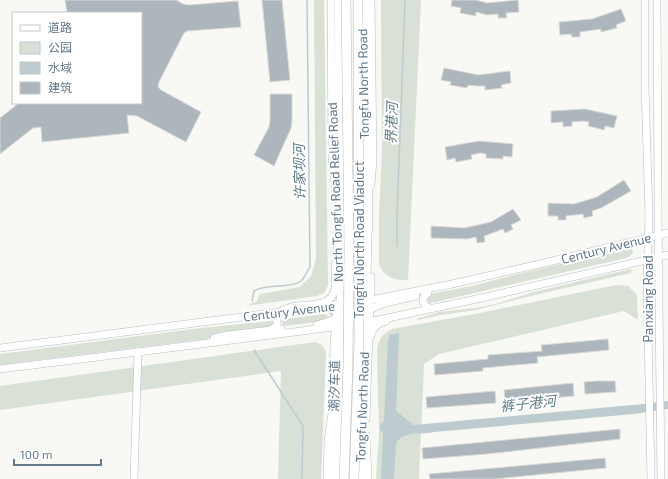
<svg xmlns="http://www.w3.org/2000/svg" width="668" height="479" viewBox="0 0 668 479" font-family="'Exo 2','Noto Sans SC',sans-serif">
	<rect width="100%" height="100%" fill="#f8f8f4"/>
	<g fill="#d9e0d5">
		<polygon points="314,0 324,0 328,285 324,293 317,296 246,306 257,301 260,294 300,287 311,276 316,259"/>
		<path d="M381,0H421L408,280C396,281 383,277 379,264V216L382,150Z"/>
		<polygon points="628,248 632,249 633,253 630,256 626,258 431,303 428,302 427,298 430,294 472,286 510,276"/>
		<polygon points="630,269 632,270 631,273 535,295 476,310 441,315 418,320 416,319 439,312 476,308 495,304 534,292"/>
		<path d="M616,285L628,286L637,295L638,320L624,311L439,354L424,364L419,479H376L379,433L377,351C378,340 382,334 392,329L475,314Z"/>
		<polygon points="324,314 327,315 328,318 324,321 285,326 282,325 282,320 284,319"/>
		<polygon points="270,321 273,322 273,324 271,327 236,331 206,339 0,365 0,354 201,328"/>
		<polygon points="315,342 322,345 326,352 321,479 278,479 281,371 0,410 0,386"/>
	</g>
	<path fill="#becbcf" d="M399,333L396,411L414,425L643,404L668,401V409L634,414L434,432C421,435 405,430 396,443L394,479H381L383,433L382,431H380V424L383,423L384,421L388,341L389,335Z"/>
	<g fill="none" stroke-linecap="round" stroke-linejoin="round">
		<g stroke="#becbcf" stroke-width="1.5">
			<polyline points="397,246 397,217 405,0"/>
			<path d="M252,301L254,291C267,283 290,289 301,281C305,277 307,271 310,267L307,0"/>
			<polyline points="254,350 303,426 302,479"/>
		</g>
	</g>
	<g fill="#acb6bc" stroke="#d9d9d7">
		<polygon points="65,0 176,0 183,4 189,5 238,1 241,27 187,31 184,33 159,82 158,87 161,90 201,112 186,142 137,116 127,115 129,133 42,142 41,127 33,128 0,154 0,118 19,103 141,103 141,13 67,13"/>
		<polygon points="262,0 282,0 290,80 270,82"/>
		<polygon points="452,0 476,0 487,3 518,0 519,12 506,13 507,18 498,18 498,14 487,15 476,12 476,16 460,13 461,8 451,6"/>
		<polygon points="621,9 626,21 616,25 617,28 601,32 601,29 580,32 580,37 572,37 571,34 560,35 559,22 592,19"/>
		<polygon points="444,68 478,75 510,71 511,83 501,85 502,88 485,90 485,86 477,86 468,85 467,88 450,85 451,82 441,80"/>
		<polygon points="270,94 292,94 292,121 291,128 274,166 254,155 269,127 270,121"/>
		<polygon points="585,109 617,116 614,128 605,126 604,130 588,126 589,122 584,121 572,122 572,126 563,127 563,122 551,123 551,111"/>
		<polygon points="479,141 513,144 512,157 503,156 503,159 486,158 486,154 480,153 471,155 472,159 456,162 455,158 447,160 445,147"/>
		<polygon points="624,180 631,191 601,208 592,211 593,216 584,218 583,214 566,216 566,220 558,220 558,216 548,216 548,203 574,204 597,197"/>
		<polygon points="513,209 521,220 511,225 513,229 505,233 503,229 484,236 485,242 477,243 476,237 467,239 431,238 431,226 464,228 491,222"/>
		<polygon points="608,339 609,350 537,357 538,363 483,368 483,371 435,375 434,364 488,359 488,355 542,351 541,345"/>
		<polygon points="597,381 615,381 616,392 585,394 584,382"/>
		<polygon points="573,383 574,396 505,402 504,390"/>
		<polygon points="495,391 496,403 427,408 426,397"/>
		<polygon points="620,429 620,439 487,454 423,459 422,448"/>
		<polygon points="605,458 606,468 494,479 430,479 429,474"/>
	</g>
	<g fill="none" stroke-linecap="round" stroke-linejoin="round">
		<g stroke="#b6bdc2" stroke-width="8">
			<g id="secondary">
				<polyline points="331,0 332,157 336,193"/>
				<polyline points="645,0 645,86 649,216 647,281 651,479"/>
				<path d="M657,0C657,160 659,319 661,479"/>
				<polyline points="371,185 373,160 371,0"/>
				<polyline points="337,226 337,257"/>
				<path d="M283,310C288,308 292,307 296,306C310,304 333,307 335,288C336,277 334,265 337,253"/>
				<path d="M371,336C372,328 378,323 386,321"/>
				<polyline points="366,419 371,277"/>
				<polyline points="366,435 368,479"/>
				<polyline points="134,479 138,352"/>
				<polyline points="327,479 328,441 332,413 334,347 337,304"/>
			</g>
		</g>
		<g stroke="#babec2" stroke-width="8">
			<g id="primary">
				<path d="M428,293C420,298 422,308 433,308"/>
				<polyline points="363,312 385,303 416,296"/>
				<polyline points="268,314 275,317 277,320 277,326 272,329"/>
				<path d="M317,325C333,321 350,314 360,301"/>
				<polyline points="214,338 228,335 281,329"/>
				<polyline points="334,347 338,361"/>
				<polyline points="0,348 366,301 452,284 544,263 668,233"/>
				<polyline points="0,369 138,352 364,323 486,297 668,255"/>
				<polyline points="362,423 364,323 367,285 368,225"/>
				<polyline points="339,479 341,424 339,402 341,228"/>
			</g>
		</g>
		<g stroke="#b9bdc0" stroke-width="10">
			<g id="highway">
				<polyline points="339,0 340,188 341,232"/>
				<polyline points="365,0 368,230"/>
				<polyline points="362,418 363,479"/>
				<polyline points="332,479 334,442 339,402"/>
			</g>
		</g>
		<polyline stroke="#c7cbcf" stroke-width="2.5" points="322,309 330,312 335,317"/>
		<use href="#secondary" stroke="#fff" stroke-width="7"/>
		<use href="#primary" stroke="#fff" stroke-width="7"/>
		<use href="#highway" stroke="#fff" stroke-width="9"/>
		<g stroke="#b9bdc0" stroke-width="10" stroke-linecap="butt">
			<g id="highway-bridge">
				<polyline points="344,479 348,365 349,251 346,0"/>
				<polyline points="354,479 359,340 358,0"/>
			</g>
		</g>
		<use href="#highway-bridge" stroke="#fff" stroke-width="9"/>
	</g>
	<g text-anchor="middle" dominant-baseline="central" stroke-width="4" stroke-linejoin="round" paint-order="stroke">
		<g font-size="13" fill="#637989" stroke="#fff">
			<text transform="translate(363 84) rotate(-91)">Tongfu North Road</text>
			<text transform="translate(335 192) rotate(-92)">North Tongfu Road Relief Road</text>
			<text transform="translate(359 240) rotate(-90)">Tongfu North Road Viaduct</text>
			<text transform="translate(606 248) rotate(-14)">Century Avenue</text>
			<text transform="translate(648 299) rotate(-90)">Panxiang Road</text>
			<text transform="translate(289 311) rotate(-7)">Century Avenue</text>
			<text transform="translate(334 386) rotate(-89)">潮汐车道</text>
			<text transform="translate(362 407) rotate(-88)">Tongfu North Road</text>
		</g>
		<g font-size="14" font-style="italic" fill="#5f7b84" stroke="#fff">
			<text transform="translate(391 123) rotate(-88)">界港河</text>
			<text transform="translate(299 172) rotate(-91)">许家坝河</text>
			<text transform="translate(528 403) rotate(-6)">裤子港河</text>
		</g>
	</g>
	<rect x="12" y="12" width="130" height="92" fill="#ffffff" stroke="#c1c9d0"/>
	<rect x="20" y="25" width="20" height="6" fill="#ffffff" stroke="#c1c9d0"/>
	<text x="48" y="32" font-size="12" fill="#637989">道路</text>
	<rect x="20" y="42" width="20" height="12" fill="#d9e0d5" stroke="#c1c9d0"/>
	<text x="48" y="52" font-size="12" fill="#637989">公园</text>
	<rect x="20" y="62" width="20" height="12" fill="#becbcf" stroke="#c1c9d0"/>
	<text x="48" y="72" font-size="12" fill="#637989">水域</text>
	<rect x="20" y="82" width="20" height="12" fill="#acb6bc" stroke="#c1c9d0"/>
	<text x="48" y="92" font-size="12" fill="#637989">建筑</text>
	<path d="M14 459v6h87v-6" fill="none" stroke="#637989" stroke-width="2"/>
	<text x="20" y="459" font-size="12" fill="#637989" stroke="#ffffff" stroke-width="3" paint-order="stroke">100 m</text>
</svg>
